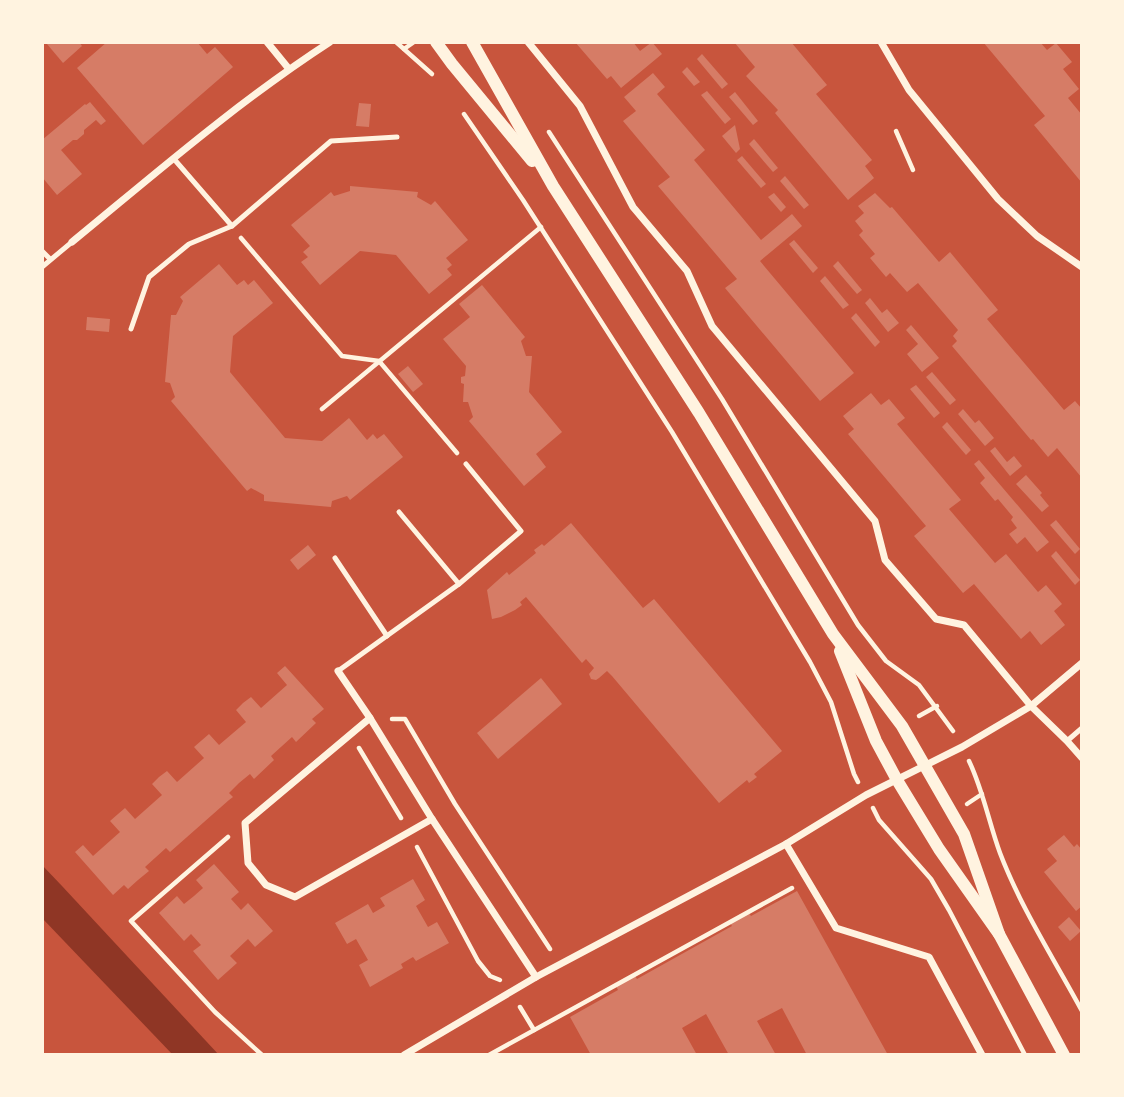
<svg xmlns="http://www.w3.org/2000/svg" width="1124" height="1097" viewBox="0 0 1124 1097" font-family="Figtree,sans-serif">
	<rect width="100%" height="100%" fill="#c8553d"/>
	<polygon fill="#8f3625" points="42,865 62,886 219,1055 173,1055 42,918"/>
	<g fill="#d67c66">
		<polygon points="48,42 79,42 82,46 63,63 47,44"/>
		<polygon points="107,42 197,42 207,54 215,47 233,67 143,145 77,68"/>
		<polygon points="575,42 633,42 640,51 652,42 662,54 621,88 611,76 607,79"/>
		<polygon points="734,42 791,42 827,85 816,94 872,160 865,166 874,178 848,200 775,113 778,110 746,76 755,67"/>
		<polygon points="983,42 1040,42 1047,50 1056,43 1072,62 1063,69 1079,89 1068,98 1082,115 1082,183 1034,125 1045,116"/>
		<polygon points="702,54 728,84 722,89 697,59"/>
		<polygon points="687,67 700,82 694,86 682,72"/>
		<polygon points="653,73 665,87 657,94 705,150 694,160 761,240 792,214 802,226 760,261 854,373 820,401 725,288 737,279 658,186 670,177 623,121 636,111 624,97"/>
		<polygon points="707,91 731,119 725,124 701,95"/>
		<polygon points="735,92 758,121 753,125 729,97"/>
		<polygon points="90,102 106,121 101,125 96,120 84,130 84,134 77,140 73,140 61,150 82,174 57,195 42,177 42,140 85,104 86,105"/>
		<polygon points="359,103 371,104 369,127 356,126"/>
		<polygon points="735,125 740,149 736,153 722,136"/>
		<polygon points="754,139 778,168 773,172 749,144"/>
		<polygon points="742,156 766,184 761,188 737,160"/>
		<polygon points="785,176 809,205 804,209 780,181"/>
		<polygon points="350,186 418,192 417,197 431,205 435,201 468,240 446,258 452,265 447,269 452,275 429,294 396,255 360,251 320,285 301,262 308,257 303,252 310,246 291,225 331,192 334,196 350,191"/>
		<polygon points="774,193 786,207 781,212 768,197"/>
		<polygon points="875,193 890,208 892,207 939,262 950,252 998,310 987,319 1064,410 1075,401 1082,409 1082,478 1057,448 1048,457 1033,439 1031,440 984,384 952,346 957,341 953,336 958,330 918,283 907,292 890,273 886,277 870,258 875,254 859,235 863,231 855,221 864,213 858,206"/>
		<polygon points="794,240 818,268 813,273 789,244"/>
		<polygon points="838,261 862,290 857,294 833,266"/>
		<polygon points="219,264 237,285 244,280 248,285 254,280 273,303 233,336 230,372 285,438 322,441 349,418 367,440 373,434 377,439 384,434 403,457 350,500 347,496 332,501 331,507 264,501 264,495 251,488 247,491 171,401 175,397 170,383 165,382 171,315 176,315 183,301 180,297"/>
		<polygon points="825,276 849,305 843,309 820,281"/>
		<polygon points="482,285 525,337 521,341 526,356 532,356 529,392 562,432 536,454 546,467 524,486 469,421 473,417 468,402 463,402 464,384 461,383 461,377 465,376 466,366 443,339 470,317 459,304"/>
		<polygon points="870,298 882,313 887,309 899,323 888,332 865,303"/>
		<polygon points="856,313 880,342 875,347 851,318"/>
		<polygon points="87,317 110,319 109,332 86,330"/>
		<polygon points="911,325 939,358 922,372 907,354 918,344 906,330"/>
		<polygon points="408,366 423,384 413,392 398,374"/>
		<polygon points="932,372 956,400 950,405 926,377"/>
		<polygon points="916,385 940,413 934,418 910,389"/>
		<polygon points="871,393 881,405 889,399 905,418 897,424 961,500 949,509 995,563 1006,554 1038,592 1046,585 1062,604 1054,611 1065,625 1041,645 1030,631 1021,639 974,584 963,593 914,536 926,526 848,434 854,429 843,416"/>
		<polygon points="963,409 975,423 979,420 994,438 985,446 958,414"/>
		<polygon points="947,422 971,450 966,455 942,427"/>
		<polygon points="995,447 1007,462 1014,456 1022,466 1010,476 990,451"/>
		<polygon points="979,460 1049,542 1037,552 1025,537 1017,544 1009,534 1017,528 1011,520 1013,517 998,499 995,501 980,483 985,478 974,464"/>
		<polygon points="1026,475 1042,493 1040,495 1049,506 1042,512 1016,484"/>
		<polygon points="1056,520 1080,549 1075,554 1050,525"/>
		<polygon points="571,523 643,608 654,599 782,751 754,774 757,777 749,783 747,780 719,803 612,676 607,671 599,678 596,680 591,679 589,674 594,668 586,659 582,663 526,597 520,602 522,605 515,610 501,617 492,619 487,590 507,572 509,575 536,553 534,550 542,544 544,546"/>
		<polygon points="308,545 316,555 298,570 290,560"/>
		<polygon points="1056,551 1080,580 1075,585 1051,556"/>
		<polygon points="285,666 324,709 312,719 316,723 296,742 292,737 271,756 274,760 254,779 250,774 239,783 229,793 233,797 229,800 170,852 166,848 145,867 149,871 138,880 128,889 124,885 113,895 75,852 83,845 93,856 120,832 110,821 118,814 125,808 135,819 162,795 152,784 159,777 167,771 177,782 204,758 194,747 209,734 219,745 246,722 236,710 243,703 251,697 261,708 287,685 277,673"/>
		<polygon points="541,678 562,704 498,759 477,733"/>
		<polygon points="1064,835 1074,847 1077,844 1082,850 1082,906 1076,911 1044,872 1057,861 1047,849"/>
		<polygon points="214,864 239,892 231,899 241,910 248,903 273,931 255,947 248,939 230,956 237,963 218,980 193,951 201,945 191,934 184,941 159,913 177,896 184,904 194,896 203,888 196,880"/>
		<polygon points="413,879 425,900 416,906 428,927 437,922 449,943 416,961 413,957 401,964 403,968 370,987 359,965 368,960 356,939 347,944 335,923 368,904 373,913 385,906 380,898"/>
		<polygon points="797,891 888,1055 807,1055 782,1008 757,1021 776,1055 729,1055 706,1014 682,1028 697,1055 591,1055 570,1017 618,990 616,986 635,976 637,979 732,926 730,923 748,912 751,916"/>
		<polygon points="1069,917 1081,931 1070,941 1058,927"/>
	</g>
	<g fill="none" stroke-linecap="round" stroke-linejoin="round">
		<g stroke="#fff3e0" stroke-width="4.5">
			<polyline points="396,42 432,74"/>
			<polyline points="404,49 414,42"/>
			<polyline points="464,114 523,200 672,432 810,662 831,702 854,774 858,782"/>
			<polyline points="896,131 913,170"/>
			<polyline points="549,132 722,399 858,625 886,661 919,685 953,731"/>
			<polyline points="241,238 342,356 379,361 457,453"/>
			<polyline points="322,409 541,227"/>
			<polyline points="919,716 937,706"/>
			<polyline points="392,719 405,719 455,804 550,949"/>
			<polyline points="359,748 401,818"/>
			<path d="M969,761C983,790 989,823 1000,853C1021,908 1054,959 1082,1011"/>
			<polyline points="967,804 982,794"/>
			<polyline points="873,808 879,820 931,879 949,910 1025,1055"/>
			<polyline points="228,837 131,921 215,1012 262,1055"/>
			<polyline points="417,847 478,961 490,976 500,980"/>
			<polyline points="520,1007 534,1030"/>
			<polyline points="489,1055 792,888"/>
		</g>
		<g stroke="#fff3e0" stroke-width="5">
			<polyline points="174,159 232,226"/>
			<polyline points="42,251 50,259"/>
			<polyline points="42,267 72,242"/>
			<polyline points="131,329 149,277 189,244 232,226 331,141 397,137"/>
			<polyline points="399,512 459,584"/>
			<polyline points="335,558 387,636"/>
			<polyline points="338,671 459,584 521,531 466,464"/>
			<polyline points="1067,741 1082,728"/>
		</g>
		<g stroke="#fff3e0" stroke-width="7">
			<polyline points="267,42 289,69"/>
			<polyline points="881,42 909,90 998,199 1037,236 1082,267"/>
			<path d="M72,242C156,173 239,101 330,42"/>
			<polyline points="1082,663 1031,706 1067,741 1082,758"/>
			<polyline points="338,671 370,718 432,819 536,977 786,844 866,795 962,747 1031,706 964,625 936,619 885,560 875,521 712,326 687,271 633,207 580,106 528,42"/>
			<polyline points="370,718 245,823 248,863 266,885 295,897 432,819"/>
			<polyline points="786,844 836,928 929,957 982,1055"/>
			<polyline points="404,1055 536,977"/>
		</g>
		<g stroke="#fff3e0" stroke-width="12">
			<polyline points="436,42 452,64 532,161"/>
			<polyline points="472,42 553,186 699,413 833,634 902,726 964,834 999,934"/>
			<polyline points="840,651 876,741 897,780 939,849 999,934 1064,1055"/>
		</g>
	</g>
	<rect width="1124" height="1097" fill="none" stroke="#fff3e0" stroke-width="88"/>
</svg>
